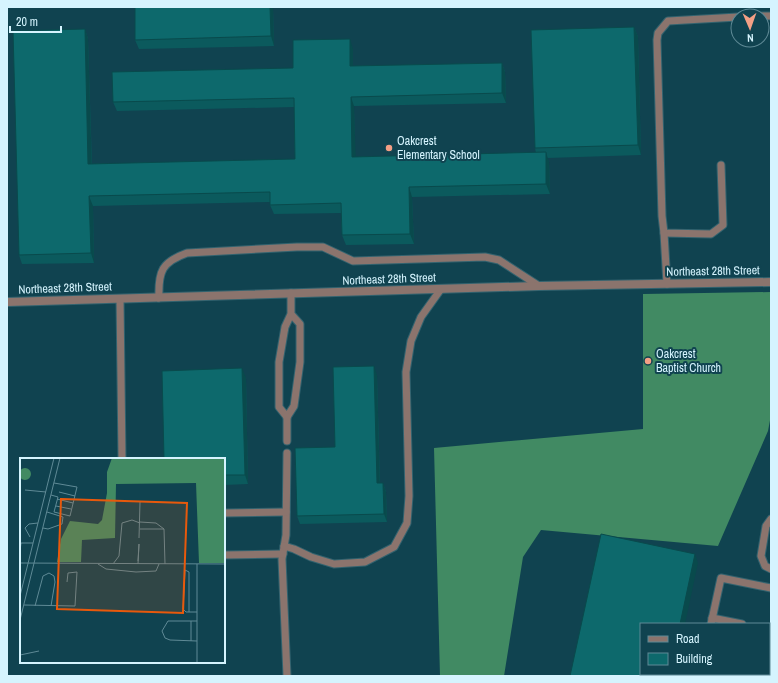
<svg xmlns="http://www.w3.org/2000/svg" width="778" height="683" viewBox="0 0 778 683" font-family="'Archivo Narrow',sans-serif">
	<rect width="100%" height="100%" fill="#104350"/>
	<polygon fill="#418a63" points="771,292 771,415 768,431 718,546 541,530 523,557 504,676 440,676 434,448 643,429 643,294"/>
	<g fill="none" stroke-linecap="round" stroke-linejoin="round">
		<g stroke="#33636f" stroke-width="9">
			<g id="service">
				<polyline points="762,16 771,16"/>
				<polyline points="721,165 723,225 711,234 664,233 662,216 657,40 658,33 668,21 738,17"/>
				<polyline points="664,233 667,284"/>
				<polyline points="291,293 291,314 285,327 279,362 279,407 287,417 294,406 300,362 300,324 291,314"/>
				<path d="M159,298C158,271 162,262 187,253L297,247H323L353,261L485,257L499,260L539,286"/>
				<polyline points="120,299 122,459"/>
				<polyline points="287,441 287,417"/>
				<polyline points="287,453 286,535 282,559 287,676"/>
				<polyline points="224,513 286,512"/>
				<polyline points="771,519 766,526 761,556 765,566 771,569"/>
				<polyline points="284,546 294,549 311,557 334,564 365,562 394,547 407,523 409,496 406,372 411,341 421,317 441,289"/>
				<polyline points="224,555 283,554"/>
				<polyline points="712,618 742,624"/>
				<polyline points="711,624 721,578 771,588"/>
				<polyline points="769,629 771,629"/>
				<polyline points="767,674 771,675"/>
				<polyline points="700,676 701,674"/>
			</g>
		</g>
		<g stroke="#33636f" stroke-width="10">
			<polyline id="tertiary" points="7,302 539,286 771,282"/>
		</g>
		<use href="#service" stroke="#8b746d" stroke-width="7"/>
		<use href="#tertiary" stroke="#8b746d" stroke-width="8"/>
	</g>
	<g fill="#0b5a5d">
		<polygon points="273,7 274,46 139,49 135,40"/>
		<polygon points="634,27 638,37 641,155 547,158 549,162 550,194 412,197 414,244 346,245 342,235 341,213 274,214 270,205 270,202 93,206 94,263 22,264 19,255 85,29 88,39 92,164 295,159 294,107 117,111 113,102 293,68 353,49 353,66 502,63 505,72 506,103 354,106 355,157 536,153 535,148"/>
		<polygon points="377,375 380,483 383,483 386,492 387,522 300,524 297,516 335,447"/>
		<polygon points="246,378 248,484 224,485 224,459"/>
	</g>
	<g fill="#094a4c">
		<polygon points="270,7 273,7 274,46 271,36"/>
		<polygon points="634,27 638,37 641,155 638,145"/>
		<polygon points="85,29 88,39 92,173 88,164"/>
		<polygon points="350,39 353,49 353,76 350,66"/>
		<polygon points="502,63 505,72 506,103 502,93"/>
		<polygon points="351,97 354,106 356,166 352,157"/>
		<polygon points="546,152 549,162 550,194 546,184"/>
		<polygon points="409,187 412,197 414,244 410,234"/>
		<polygon points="89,196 93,206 94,263 91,253"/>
		<polygon points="374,366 377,375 380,492 377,483"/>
		<polygon points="242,368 246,378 248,484 245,475"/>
		<polygon points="383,483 386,492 387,522 384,514"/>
		<polygon points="695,554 698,563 685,624 680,624"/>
		<polygon points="669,674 675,674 674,676 669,676"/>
	</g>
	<g fill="#0d696c" stroke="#094a4c">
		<polygon points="135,7 270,7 271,36 135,40"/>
		<polygon points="634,27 638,145 535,148 531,30"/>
		<polygon points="85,29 88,164 295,159 294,98 113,102 112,72 293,68 293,40 350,39 350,66 502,63 502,93 351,97 352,157 546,152 546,184 409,187 410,234 342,235 341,203 270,205 270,192 89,196 91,253 19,255 13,31"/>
		<polygon points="374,366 377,483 383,483 384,514 297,516 295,448 335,447 333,367"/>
		<polygon points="242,368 245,475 224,475 224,459 164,459 162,371"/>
		<polygon points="601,534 695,554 680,624 641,624 641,674 669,674 669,676 570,676"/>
	</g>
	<g fill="#f39f85" stroke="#104350" stroke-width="1.5">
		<circle cx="389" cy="148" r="4"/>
		<circle cx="648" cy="361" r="4"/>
	</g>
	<g text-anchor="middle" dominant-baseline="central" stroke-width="4" stroke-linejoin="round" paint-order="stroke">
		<g font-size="12" fill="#d5f4fe" stroke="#104350" text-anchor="start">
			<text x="397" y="141">Oakcrest<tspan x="397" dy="14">Elementary School</tspan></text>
			<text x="656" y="354">Oakcrest<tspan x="656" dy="14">Baptist Church</tspan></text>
		</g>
		<g font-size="12" fill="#d5f4fe" stroke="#104350">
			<text transform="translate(713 271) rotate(-1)">Northeast 28th Street</text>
			<text transform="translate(389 279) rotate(-2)">Northeast 28th Street</text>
			<text transform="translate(65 288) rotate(-2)">Northeast 28th Street</text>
		</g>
	</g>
	<g transform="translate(20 458)">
		<rect width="205" height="205" fill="#104350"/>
		<path d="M92,0H205V105H179L176,25L96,26L95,80L62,82L61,104H37L41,81L50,63L78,66L82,62L87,35V14ZM-1 16a6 6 0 1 1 12 0a6 6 0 1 1-12 0Z" fill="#418a63"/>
		<path fill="none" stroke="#5f8a96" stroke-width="1" d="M5,32L26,34M39,34L55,38M31,37L38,39L34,54L50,58L57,29L34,25M37,41L53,45M36,48L51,51M23,70L28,71L42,66L43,59L27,54M120,71H144L136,65L120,64M144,71L145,106M10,79L5,70L9,66L18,65M119,80L120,44M0,93L1,85H13M118,103L119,86L118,106M0,105L205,106M78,106L86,111L116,114L136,113L139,106M93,106L99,98L102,65L112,62L120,65M0,138L34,0M4,147L55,148L57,114L48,115L47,124M15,148L23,118L29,115L34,118L35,124L31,148M169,154V114L165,112L163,151L166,154H177M0,162L40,0M171,183V163M177,183L150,182L145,180L142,173L148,163H177M0,197L19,193M177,205V106"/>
		<path fill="#e8590c" fill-opacity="0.15" stroke="#e8590c" stroke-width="2" d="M41,41L167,45L163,155L37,151Z"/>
		<rect width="205" height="205" fill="none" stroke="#d5f4fe" stroke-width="2"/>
	</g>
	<rect width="778" height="683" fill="none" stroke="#d5f4fe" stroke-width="16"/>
	<rect x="640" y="623" width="130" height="52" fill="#104350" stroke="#5f8a96"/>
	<rect x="648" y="636" width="20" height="6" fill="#8b746d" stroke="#5f8a96"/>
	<text x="676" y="643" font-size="12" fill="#d5f4fe">Road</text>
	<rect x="648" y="653" width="20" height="12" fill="#0d696c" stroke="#5f8a96"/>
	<text x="676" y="663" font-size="12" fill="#d5f4fe">Building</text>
	<g transform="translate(750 28) rotate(178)"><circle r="19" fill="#104350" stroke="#5f8a96"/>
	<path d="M0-3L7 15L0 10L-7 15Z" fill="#f39f85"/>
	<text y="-6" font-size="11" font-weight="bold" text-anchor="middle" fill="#d5f4fe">N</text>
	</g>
	<path d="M10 26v6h51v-6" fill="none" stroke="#d5f4fe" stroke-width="2"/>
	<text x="16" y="26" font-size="12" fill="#d5f4fe" stroke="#104350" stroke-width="3" paint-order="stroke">20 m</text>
</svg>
